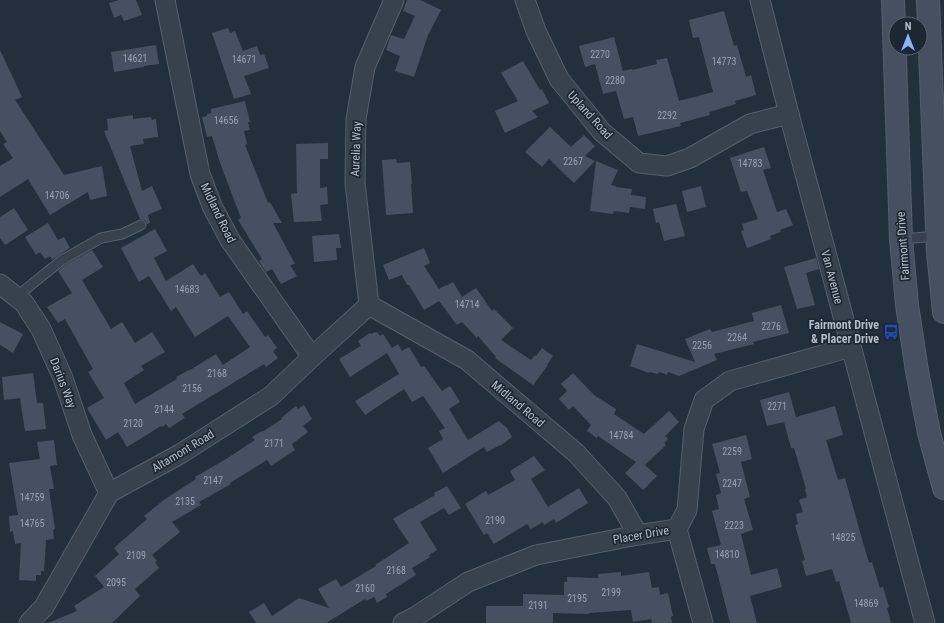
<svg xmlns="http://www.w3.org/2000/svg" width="944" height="623" viewBox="0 0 944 623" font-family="'Roboto Condensed',sans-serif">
	<rect width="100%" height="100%" fill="#242f3e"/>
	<g fill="#455162">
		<polygon points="119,0 136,0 142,15 124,21 121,15 114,18 109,3"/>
		<polygon points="407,0 420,0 441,10 428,35 414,77 395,71 400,56 386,50 391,35 404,39 415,16 403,11"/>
		<polygon points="724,11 734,46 737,45 746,77 751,75 756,95 735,101 736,104 709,112 710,115 680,123 681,126 638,136 633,117 624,119 616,91 603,94 595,64 585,67 579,46 614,37 623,71 632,69 632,70 657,64 656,60 667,58 679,101 713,92 699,37 693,38 689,20"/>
		<polygon points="228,28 230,33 235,31 243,51 257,46 260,55 264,54 269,68 244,76 251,94 234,99 212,33"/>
		<polygon points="156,45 159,64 144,66 144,67 114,72 111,52"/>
		<polygon points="0,50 22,97 15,100 64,175 102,166 107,196 90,200 88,192 50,215 28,179 0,197 0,166 13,158 3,144 7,142 0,131"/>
		<polygon points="523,61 540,90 542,89 549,103 532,111 538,117 505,133 495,111 518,101 501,73"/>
		<polygon points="245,101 250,122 248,122 250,130 244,131 247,144 245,145 268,203 270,202 282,223 273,223 295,264 290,265 297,276 281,284 272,269 266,272 262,266 259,261 262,259 238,220 241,218 220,163 212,136 207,137 202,117 207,116 207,114 211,113 211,109"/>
		<polygon points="133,115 133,119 151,117 152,120 156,119 158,137 143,139 144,144 130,146 142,191 152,186 162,209 148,215 150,223 147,224 145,220 140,219 104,131 108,130 107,119"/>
		<polygon points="550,127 571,147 584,135 595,146 585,156 595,161 574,183 549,159 542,167 525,152"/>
		<polygon points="328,143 328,159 320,159 320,188 327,187 328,204 320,205 322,221 294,222 291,194 297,193 296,144"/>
		<polygon points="764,147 771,168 763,170 777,212 786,209 793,225 780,230 781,232 770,236 771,239 747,248 741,231 744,230 742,224 758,219 747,191 741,192 730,158"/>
		<polygon points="396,159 397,163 410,162 412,184 411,184 413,213 386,215 382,160"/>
		<polygon points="596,161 618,170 611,185 616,186 616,187 632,189 631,195 646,197 645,209 630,207 629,213 614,211 613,214 590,211"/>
		<polygon points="701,186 706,207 687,212 682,191"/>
		<polygon points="676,204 685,236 664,241 659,222 656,223 653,209"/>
		<polygon points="14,208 28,230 5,245 0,238 0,217"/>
		<polygon points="48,223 58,240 64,237 70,248 59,255 52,260 50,256 45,259 40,252 36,255 25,237"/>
		<polygon points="155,229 167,251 154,258 166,281 193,264 201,276 205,273 220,297 229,292 243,314 247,311 265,337 268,335 277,348 273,351 278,358 266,367 264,364 182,414 185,418 169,428 166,424 162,427 161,426 127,447 118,432 106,440 87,408 104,398 88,372 93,369 65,319 58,323 47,307 72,293 58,271 65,265 92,250 103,267 82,280 111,329 122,322 135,343 152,332 165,352 141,366 144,370 124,383 135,404 177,379 176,377 189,370 190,370 216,354 223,365 250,347 228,316 195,337 176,307 171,311 149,276 139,282 121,248"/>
		<polygon points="339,234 341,248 336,248 337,260 314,262 312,236"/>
		<polygon points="424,248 430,263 424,266 439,289 446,285 446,286 453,282 462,297 476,288 492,311 494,309 513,328 501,340 531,360 535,355 536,356 542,348 553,356 547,365 548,365 533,385 495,358 496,357 478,336 477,338 462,322 457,325 439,301 424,310 409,285 407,285 402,275 389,280 383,265"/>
		<polygon points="816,258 819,269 806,273 815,305 797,309 784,267"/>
		<polygon points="781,305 789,333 753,342 754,344 714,354 717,360 679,376 668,372 667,375 659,372 658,374 649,372 649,373 630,366 637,344 695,362 685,339 710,329 712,332 754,321 752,313"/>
		<polygon points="0,322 23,334 13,353 0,345"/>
		<polygon points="375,332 376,333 377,332 380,336 383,334 392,348 398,344 402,351 409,347 421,367 424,366 442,391 450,386 460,402 449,409 468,440 499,421 507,428 512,437 500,446 500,445 487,452 484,447 443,473 428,448 443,439 439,431 445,428 423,396 412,402 404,389 365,415 355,401 399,374 387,353 350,377 339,359 361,346 358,341 370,333 371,334"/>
		<polygon points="33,373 37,403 43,403 46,429 25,431 20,398 4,400 2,377"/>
		<polygon points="573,373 594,395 616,409 614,414 644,434 669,411 679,422 665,436 668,439 664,443 666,445 645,465 657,476 643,490 625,473 636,462 598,436 597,438 587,431 591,425 573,406 569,410 559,399 567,391 561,384"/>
		<polygon points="789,392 796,417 835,406 843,435 826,440 838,480 845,478 860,532 869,563 872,562 880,588 883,587 889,607 887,608 891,623 851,623 839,581 836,582 832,569 806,576 802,561 805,560 795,525 798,524 796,514 803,512 799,500 807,497 805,489 806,489 794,448 791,448 784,422 767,426 760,400"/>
		<polygon points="304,405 312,419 303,426 308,432 292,444 295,450 271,466 267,460 230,483 231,484 199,502 201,505 172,522 180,532 152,555 157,561 155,562 159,568 135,589 140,596 112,623 48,623 77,611 74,606 104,587 95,576 119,554 114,548 147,519 144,516 165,499 196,479 195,477 226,459 255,440 252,437 262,431 262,432 282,419 281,418 296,406 298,409"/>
		<polygon points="746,435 752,459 741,462 750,497 744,499 753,530 741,534 751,575 777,568 782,587 750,596 757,623 730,623 715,564 711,564 707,548 721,545 712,511 719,509 716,495 721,493 716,474 720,473 712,444"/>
		<polygon points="54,440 57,465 50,466 54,489 49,489 55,529 53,530 54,539 46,540 44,571 41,571 41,575 36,575 36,581 19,580 21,543 15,544 13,531 10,532 9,516 18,515 9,463 40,459 37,442"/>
		<polygon points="534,456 545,470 531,479 548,507 579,488 588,503 556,523 554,519 544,525 543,522 531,529 527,524 494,544 487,533 484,535 465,504 486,491 488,495 515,480 510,471"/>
		<polygon points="447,486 461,508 449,515 444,508 420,522 437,550 429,555 430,557 412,568 416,575 386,594 387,597 377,603 374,597 366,601 365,599 326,623 256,623 249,612 264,603 272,616 299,598 329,608 318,589 336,579 341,587 376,566 375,565 409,543 393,519 411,508 411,509 435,495 434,493"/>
		<polygon points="621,572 621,576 649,572 652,588 659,587 660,595 668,593 673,616 671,617 672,623 652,623 651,619 633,622 631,610 589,613 589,614 553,613 553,623 486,623 486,606 523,606 523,594 564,595 564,582 567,582 567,577 598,578 598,574"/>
	</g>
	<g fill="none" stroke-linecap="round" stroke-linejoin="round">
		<g stroke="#565f6c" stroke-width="11">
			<g id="service">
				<polyline points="901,239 939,236"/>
				<polyline points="16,297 62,260 101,238 122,234 141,225"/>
			</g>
		</g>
		<g stroke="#565f6c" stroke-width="21">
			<g id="minor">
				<polyline points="165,0 200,174 212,206 230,240 312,357"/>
				<polyline points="525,0 536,31 559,79 602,132 639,163 667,166 690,158 750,124 773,118 789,114"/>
				<polyline points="760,0 789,114 925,623"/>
				<polyline points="0,284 24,303 41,329 63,378 82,435 109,493"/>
				<polyline points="369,305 467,360 576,453 617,498 638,535"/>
				<polyline points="369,305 355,183 356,119 365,67 394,0"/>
				<polyline points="677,529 703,623"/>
				<polyline points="29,623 44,607 109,493 180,454 271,396 312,357 369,305"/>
				<polyline points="403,623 415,617 468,582 536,555 638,535 677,529 687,510 694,429 704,400 730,381 851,347"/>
			</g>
		</g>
		<g stroke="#565f6c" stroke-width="24">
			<g id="secondary">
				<polyline points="893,0 901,239 907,305 917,371 929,433 944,488"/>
				<polyline points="928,0 938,252 944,312"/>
			</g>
		</g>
		<use href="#service" stroke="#38414e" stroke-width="9"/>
		<use href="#minor" stroke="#38414e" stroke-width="19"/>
		<use href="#secondary" stroke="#465061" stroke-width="22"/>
	</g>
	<defs>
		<g id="bus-bare" transform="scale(1.2)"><path d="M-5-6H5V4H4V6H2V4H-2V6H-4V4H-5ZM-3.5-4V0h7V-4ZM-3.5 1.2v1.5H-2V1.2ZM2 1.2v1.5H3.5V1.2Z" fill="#1a4fb4" stroke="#1d2633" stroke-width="2.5" paint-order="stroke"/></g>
	</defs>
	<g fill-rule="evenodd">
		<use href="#bus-bare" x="891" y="332"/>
	</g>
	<g text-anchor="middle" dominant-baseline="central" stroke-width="3.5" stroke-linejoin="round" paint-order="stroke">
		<g font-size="10" fill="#98a1af">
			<text x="600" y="54">2270</text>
			<text x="135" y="58">14621</text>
			<text x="244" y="59">14671</text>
			<text x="724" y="61">14773</text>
			<text x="615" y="80">2280</text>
			<text x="667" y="115">2292</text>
			<text x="226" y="120">14656</text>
			<text x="573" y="161">2267</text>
			<text x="750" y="163">14783</text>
			<text x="57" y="195">14706</text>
			<text x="187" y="289">14683</text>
			<text x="467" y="304">14714</text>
			<text x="771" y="326">2276</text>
			<text x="737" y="337">2264</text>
			<text x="702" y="345">2256</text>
			<text x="217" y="373">2168</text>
			<text x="192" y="388">2156</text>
			<text x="777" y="406">2271</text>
			<text x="164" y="409">2144</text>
			<text x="133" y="423">2120</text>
			<text x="621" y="435">14784</text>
			<text x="274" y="443">2171</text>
			<text x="732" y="451">2259</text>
			<text x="213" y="480">2147</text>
			<text x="732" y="483">2247</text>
			<text x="32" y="497">14759</text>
			<text x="185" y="501">2135</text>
			<text x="495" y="520">2190</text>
			<text x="32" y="523">14765</text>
			<text x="734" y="525">2223</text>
			<text x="843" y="537">14825</text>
			<text x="727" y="554">14810</text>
			<text x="136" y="555">2109</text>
			<text x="396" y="570">2168</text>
			<text x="116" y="582">2095</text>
			<text x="365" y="588">2160</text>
			<text x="611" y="592">2199</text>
			<text x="577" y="598">2195</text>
			<text x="866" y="603">14869</text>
			<text x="538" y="605">2191</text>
		</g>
		<g font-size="12" fill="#b4bcc9" stroke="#1d2633">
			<text transform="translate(590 115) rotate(48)">Upland Road</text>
			<text transform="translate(356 149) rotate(-88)">Aurelia Way</text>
			<text transform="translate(218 213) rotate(64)">Midland Road</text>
			<text transform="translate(903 246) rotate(-94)">Fairmont Drive</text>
			<text transform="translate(832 277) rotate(75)">Van Avenue</text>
			<text transform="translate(63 383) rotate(69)">Darius Way</text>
			<text transform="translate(518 404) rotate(40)">Midland Road</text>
			<text transform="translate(183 451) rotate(-31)">Altamont Road</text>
			<text transform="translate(641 535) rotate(-10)">Placer Drive</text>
		</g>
		<g font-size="12" font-weight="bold" fill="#b4bcc9" stroke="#1d2633" text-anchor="end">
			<text x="879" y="325">Fairmont Drive<tspan x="879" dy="14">&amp; Placer Drive</tspan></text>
		</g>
	</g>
	<g transform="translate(908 36)"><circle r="19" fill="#1d2633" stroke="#59626f"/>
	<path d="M0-3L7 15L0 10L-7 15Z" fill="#8ab4f8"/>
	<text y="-6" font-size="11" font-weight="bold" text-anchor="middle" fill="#b4bcc9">N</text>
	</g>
</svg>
